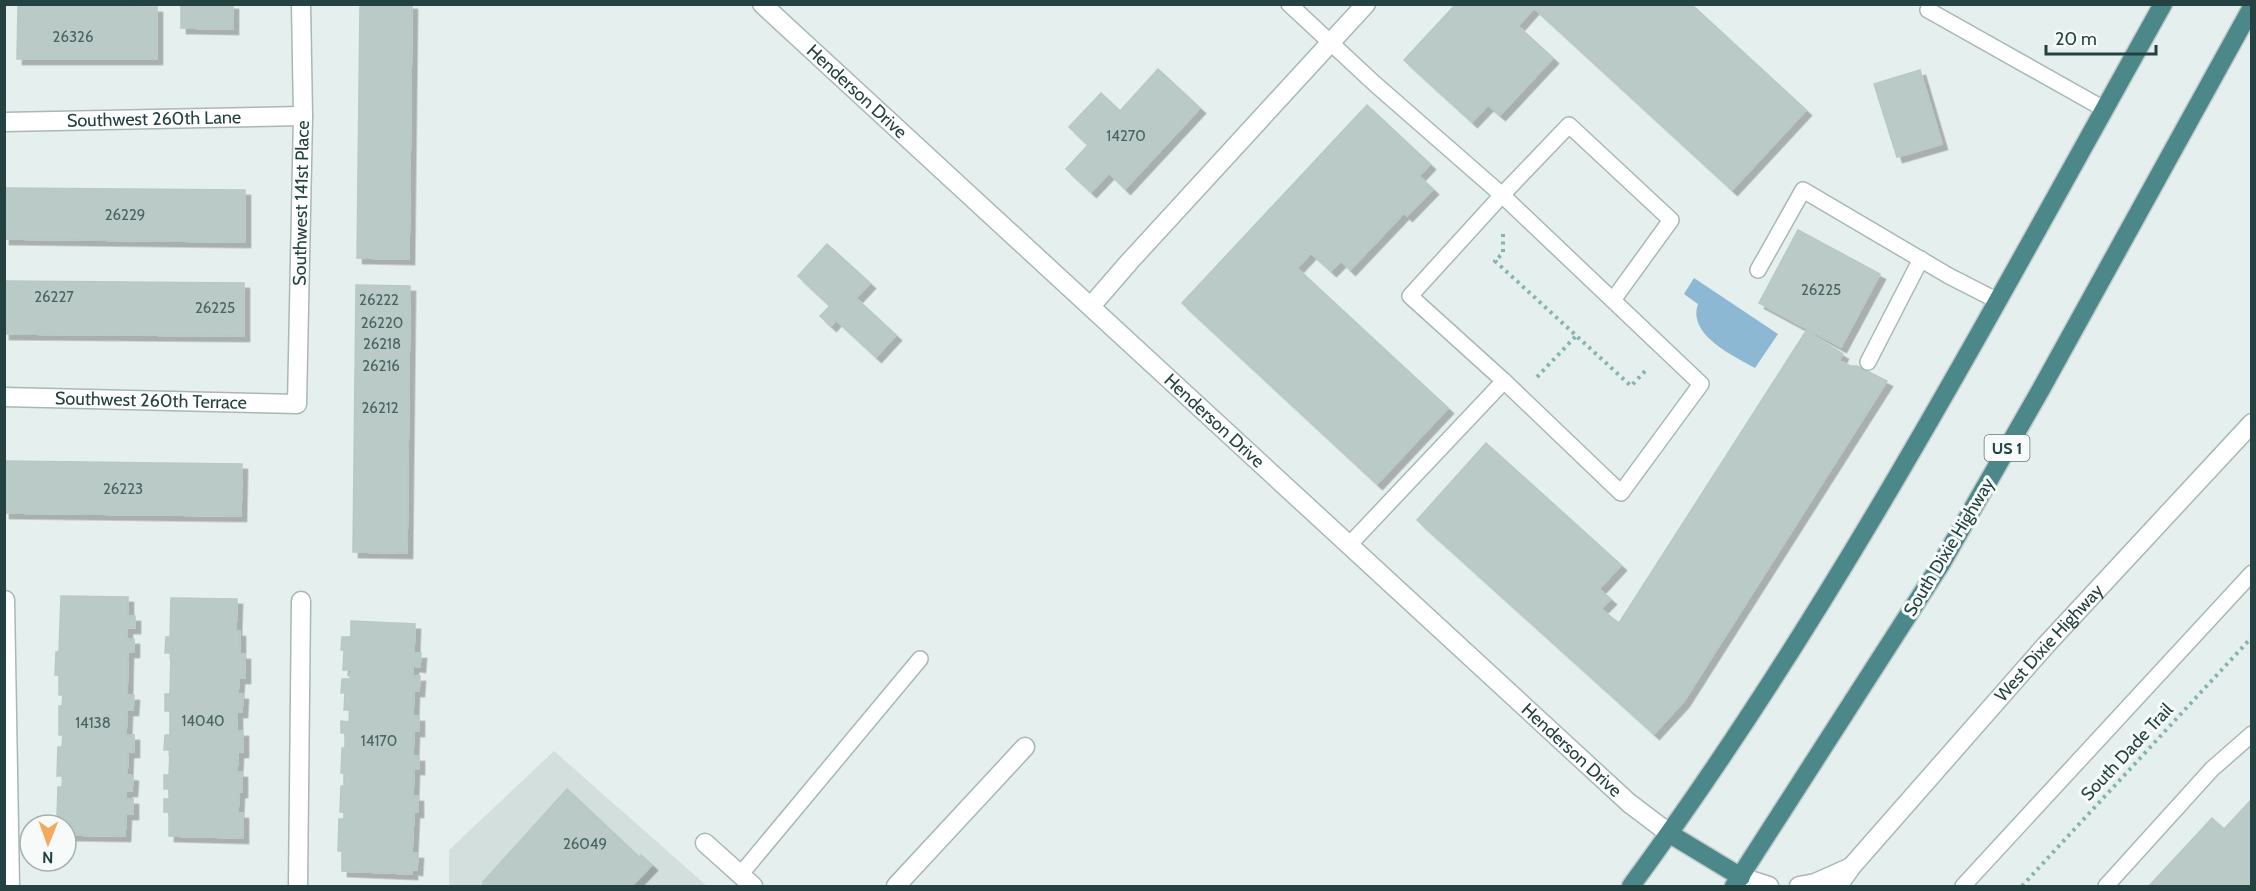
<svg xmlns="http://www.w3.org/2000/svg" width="2256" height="891" viewBox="0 0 2256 891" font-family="Cabin,sans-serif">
	<defs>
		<filter id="shadow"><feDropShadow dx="5.5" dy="5.5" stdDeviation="0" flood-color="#0004"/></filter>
	</defs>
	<rect width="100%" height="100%" fill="#e5efed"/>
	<polygon fill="#d3dfdd" points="554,751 707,886 449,886 449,850"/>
	<path fill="#8cb8d4" d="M1694,278L1778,334L1755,368C1734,356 1687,335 1698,304L1684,294Z"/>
	<g fill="#bacac7" stroke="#b7c9c6" stroke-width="1.5" filter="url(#shadow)">
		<polygon points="181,4 233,4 233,29 181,28"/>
		<polygon points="360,4 412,4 409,259 357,258"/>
		<polygon points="1456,4 1691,4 1806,110 1732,190 1534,8 1518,26 1553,58 1500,115 1488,105 1472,122 1404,60"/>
		<polygon points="18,6 157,7 157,59 17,59"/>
		<polygon points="1158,69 1200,108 1125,189 1109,173 1091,192 1066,169 1088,145 1069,127 1101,93 1120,111"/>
		<polygon points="1920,70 1942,144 1897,157 1874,84"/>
		<polygon points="1367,105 1430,164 1419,176 1433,189 1407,216 1404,213 1350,270 1341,261 1331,271 1311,253 1297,268 1448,408 1377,484 1182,303"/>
		<polygon points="4,188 245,190 245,242 4,239"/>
		<polygon points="1798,230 1880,274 1841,347 1759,303"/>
		<polygon points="827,244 870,283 856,298 896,335 876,357 836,320 831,326 820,316 830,306 798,276"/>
		<polygon points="4,281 244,283 244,336 4,334"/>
		<polygon points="356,285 410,286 407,553 353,552"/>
		<polygon points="1806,331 1843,354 1839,361 1851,366 1857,366 1887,381 1684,701 1654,734 1417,520 1486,443 1621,565 1599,589 1611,599 1601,609 1619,623"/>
		<polygon points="4,461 242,464 241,516 4,513"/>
		<polygon points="61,596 128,597 128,616 135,616 135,628 127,628 127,639 134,639 134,652 128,652 127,695 134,695 133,710 127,710 126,735 134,735 134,752 128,752 127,775 133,776 132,791 126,791 126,799 133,799 133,814 126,814 125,836 66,835 66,825 62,825 62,818 57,817 58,787 62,787 63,776 57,776 58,747 62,747 63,735 59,735 59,706 62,706 63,695 59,695 59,675 55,675 56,652 59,652"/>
		<polygon points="171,598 237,599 236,631 240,631 240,654 245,654 245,678 239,678 238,694 243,694 242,712 237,712 237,731 243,731 243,752 238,752 237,772 242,772 242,792 239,792 238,813 243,813 243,838 169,836 169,812 164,812 164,799 169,799 169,789 164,789 164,775 169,775 170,750 164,750 165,735 170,735 170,711 165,711 165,694 170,694 171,653 165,653 166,637 170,637"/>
		<polygon points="351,621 415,624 414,653 421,653 420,667 413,666 413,676 420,676 419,691 414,691 413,716 419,716 419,731 414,731 413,756 419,756 419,769 414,769 413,796 418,796 418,812 414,812 412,853 418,853 417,870 412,869 412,874 342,871 342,851 338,851 339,819 344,819 344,812 340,812 341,786 344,786 344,773 341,773 342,748 345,748 345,733 341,733 341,721 349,722 350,710 344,710 345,693 341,693 342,679 350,679 351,670 343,670 344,650 341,650 342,637 351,637"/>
		<polygon points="567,789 639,857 641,855 652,865 632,886 483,886 483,882"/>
		<polygon points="2252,799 2252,886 2149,886 2212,818 2224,829"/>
	</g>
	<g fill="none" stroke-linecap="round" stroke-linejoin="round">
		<g stroke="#a7b8b6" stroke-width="18">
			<g id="service">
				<polyline points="1289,4 1375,84 1502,195 1701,384 1621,493 1504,381 1349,545"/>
				<polyline points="1928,10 2104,109"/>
				<polyline points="1758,270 1803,190 1949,276 1998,301"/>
				<polyline points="1868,362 1921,259"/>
				<polyline points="1504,381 1410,296 1502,195 1569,125 1671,220 1613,300"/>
				<polyline points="740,875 920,659"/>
				<polyline points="1963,886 2252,573"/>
				<polyline points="2106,886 2212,769 2252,734"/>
			</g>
		</g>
		<g stroke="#a7b8b6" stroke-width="21">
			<g id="minor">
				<path id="s1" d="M762,4L1629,803L1670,834"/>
				<path id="s2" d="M4,122L303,116"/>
				<polyline points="1091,306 1130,261 1366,4"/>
				<path id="s3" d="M4,397L297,404L303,116L301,4"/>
				<polyline points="5,600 10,886"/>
				<polyline points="705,843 753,886"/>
				<polyline points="298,886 301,601"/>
				<polyline points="896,886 1025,747"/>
			</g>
		</g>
		<g stroke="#a7b8b6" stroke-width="21">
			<g id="tertiary">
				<polyline points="1741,877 1769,886"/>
				<polyline points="1799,886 1815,883 1851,867"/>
				<path id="s4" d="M1838,886L1852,866L2046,645L2252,423"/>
			</g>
		</g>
		<g stroke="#c1caca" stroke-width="21">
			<g id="trunk">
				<polyline points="1670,834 1741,877"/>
				<path d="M1631,886C1835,609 1995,304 2163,4"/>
				<polyline points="1734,886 1941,564 2040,391 2252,7"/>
			</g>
		</g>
		<g stroke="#85b3b0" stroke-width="4" stroke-dasharray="3 4.5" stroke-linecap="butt">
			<polyline points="1503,234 1503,253 1495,261 1631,386 1647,369"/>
			<polyline points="1537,377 1576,336"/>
			<polyline points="2022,886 2252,637"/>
		</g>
		<use href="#service" stroke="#fff" stroke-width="15"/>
		<use href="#minor" stroke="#fff" stroke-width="18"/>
		<use href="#tertiary" stroke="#fff" stroke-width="18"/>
		<use href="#trunk" stroke="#4c888a" stroke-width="18"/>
	</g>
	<g text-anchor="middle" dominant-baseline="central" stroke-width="6" stroke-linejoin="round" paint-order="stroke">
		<g font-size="15" fill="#496462">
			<text x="73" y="37">26326</text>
			<text x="1126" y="136">14270</text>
			<text x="125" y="215">26229</text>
			<text x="1821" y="290">26225</text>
			<text x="54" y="297">26227</text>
			<text x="379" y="300">26222</text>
			<text x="215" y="308">26225</text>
			<text x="382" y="323">26220</text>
			<text x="382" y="344">26218</text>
			<text x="381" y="366">26216</text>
			<text x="380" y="408">26212</text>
			<text x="123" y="489">26223</text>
			<text x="203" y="721">14040</text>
			<text x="93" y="723">14138</text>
			<text x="379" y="741">14170</text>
			<text x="585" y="844">26049</text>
		</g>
		<rect fill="#f6fbf9" stroke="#627a78" stroke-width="1.5" x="1984.5" y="435" width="45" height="26" rx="4.5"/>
		<g font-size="16" font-weight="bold" fill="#234241">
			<text x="2007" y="448">US 1</text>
		</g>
		<g font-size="18" fill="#234241" stroke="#f6fbf9">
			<text stroke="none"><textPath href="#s1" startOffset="129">Henderson Drive</textPath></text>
			<text stroke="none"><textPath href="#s2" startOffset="150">Southwest 260th Lane</textPath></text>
			<text stroke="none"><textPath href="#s3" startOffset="494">Southwest 141st Place</textPath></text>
			<text stroke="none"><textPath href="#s3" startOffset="147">Southwest 260th Terrace</textPath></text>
			<text stroke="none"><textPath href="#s1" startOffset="615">Henderson Drive</textPath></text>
			<text transform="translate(1949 547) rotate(-59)">South Dixie Highway</text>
			<text stroke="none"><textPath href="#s4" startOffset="322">West Dixie Highway</textPath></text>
			<text stroke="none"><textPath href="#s1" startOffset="1101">Henderson Drive</textPath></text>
			<text transform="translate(2127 752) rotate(-47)">South Dade Trail</text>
		</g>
	</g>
	<rect width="2256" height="891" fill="none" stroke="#234241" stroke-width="12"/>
	<g transform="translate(48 843) rotate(181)"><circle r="28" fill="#f6fbf9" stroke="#a2b1af" stroke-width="1.5"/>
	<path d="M0-4.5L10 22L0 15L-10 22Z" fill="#f6a85c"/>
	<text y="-9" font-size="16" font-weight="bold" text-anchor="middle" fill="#234241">N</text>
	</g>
	<path d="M2046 45v9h110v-9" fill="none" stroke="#234241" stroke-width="3"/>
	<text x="2055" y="45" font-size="18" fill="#234241" stroke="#f6fbf9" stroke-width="4.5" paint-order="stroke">20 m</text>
</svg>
